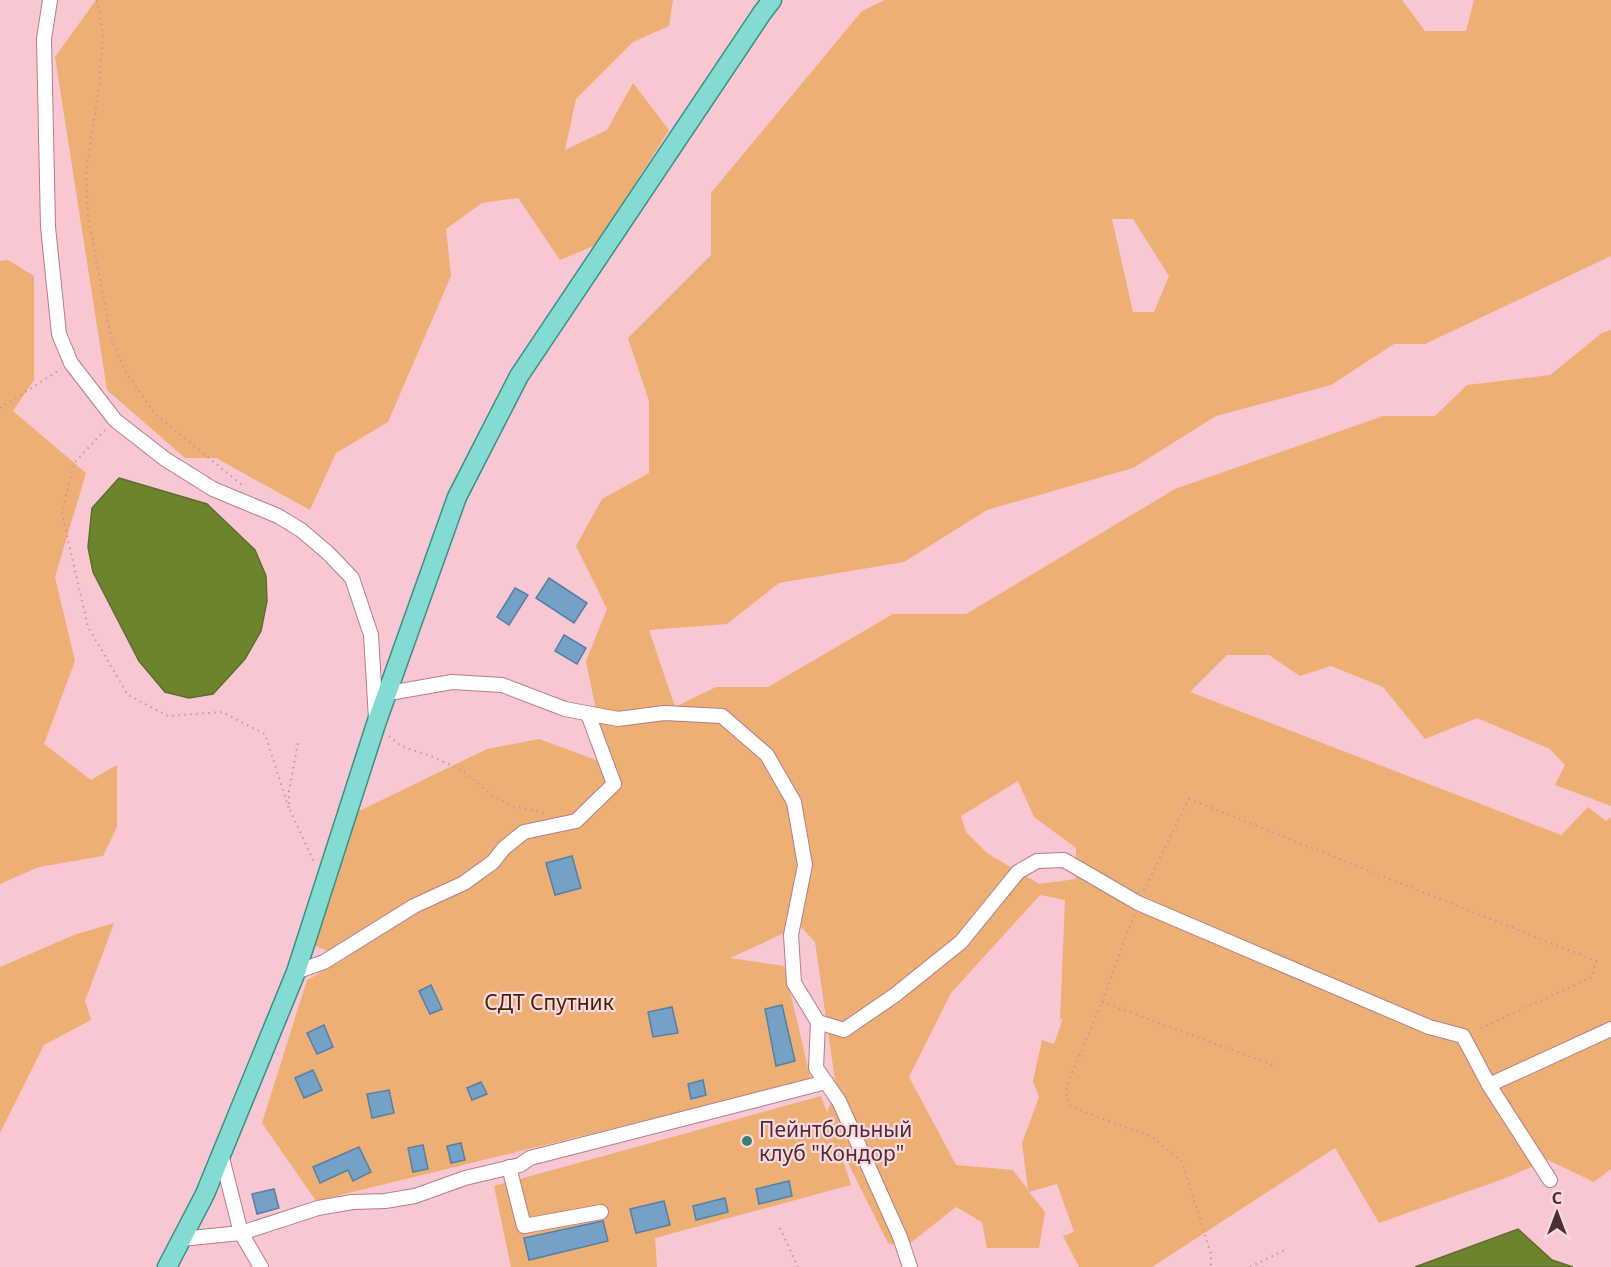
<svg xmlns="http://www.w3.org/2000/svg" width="1611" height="1267" viewBox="0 0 1611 1267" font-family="'Noto Sans',sans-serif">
	<rect width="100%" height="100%" fill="#f8c7d2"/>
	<g fill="#edaf74" fill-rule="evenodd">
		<polygon points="96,0 673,0 669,26 633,42 576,99 565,150 607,130 633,83 669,130 596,245 560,260 518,198 482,203 446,229 451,276 388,422 336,453 310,510 216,458 185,458 107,390 55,57"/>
		<path d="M885,0H1402L1425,31H1466L1474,0H1611V256L1425,344H1394L1331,385L1216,416L1133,468L987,510L904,562L779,583L727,624L649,630L675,707L716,687H768L893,614H966L1175,489L1383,416H1435L1467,385L1550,375L1602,333L1611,330V806L1555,785L1565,765L1550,749L1477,718L1425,739L1383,687L1331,666L1300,676L1269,655H1227L1190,692L1561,835L1588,807L1606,821L1611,817V1169L1594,1182L1548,1160L1503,1179L1379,1223L1335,1148L1152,1267H1079L1063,1236L1074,1232L1057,1184L1029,1192L1045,1212L1039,1248H987L982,1222L956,1207L904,1248L888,1243L837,1141L851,1185L655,1238L657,1267H511L494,1186L821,1096L827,1113L836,1087L815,942L800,926L730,958L784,966L811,1080L316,1201L262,1123L307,980L345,959L312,944L357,812L487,749L539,739L607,764L586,661L607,609L576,546L602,499L649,473V401L628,338L711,255V193L862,11ZM1112,219H1133L1169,276L1154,312H1133ZM1018,781L1034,817L1076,848V879L1039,884L987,853L966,832L961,816ZM1040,895L1065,900L1060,1020L1063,1018L1054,1044L1042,1040L1033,1081L1039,1097L1022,1143L1028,1190L1013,1170L956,1165L909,1077L951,993Z"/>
		<polygon points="8,260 34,276 34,380 13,411 86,473 55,577 75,661 44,744 91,780 117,765 117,827 103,856 39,867 0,884 0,261"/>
		<polygon points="114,923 85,1001 91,1020 44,1045 0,1133 0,967 74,935"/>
	</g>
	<g fill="#6c852c" stroke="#616c2f" stroke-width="1.5">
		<polygon points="119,478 207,504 255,550 266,576 267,601 261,631 245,659 213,694 189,698 165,692 139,661 93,572 88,547 92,508"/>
		<polygon points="1518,1229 1552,1260 1573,1267 1415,1267"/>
	</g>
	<g fill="#75a1c6" stroke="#5580a3" stroke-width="1.5">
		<polygon points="549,578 587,603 574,623 536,598"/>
		<polygon points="515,588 528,595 509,625 497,617"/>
		<polygon points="564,635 586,648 577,664 555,651"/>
		<polygon points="572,856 581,888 555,895 546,863"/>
		<polygon points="431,985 442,1009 430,1014 419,991"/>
		<polygon points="782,1005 795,1061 776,1066 765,1009"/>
		<polygon points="672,1007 678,1033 653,1037 648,1012"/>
		<polygon points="324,1025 333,1047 317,1054 307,1033"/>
		<polygon points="313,1070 322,1090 304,1098 295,1078"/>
		<polygon points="703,1080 706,1095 691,1099 688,1084"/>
		<polygon points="481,1082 487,1094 472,1100 467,1088"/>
		<polygon points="389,1090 394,1113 372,1118 367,1094"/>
		<polygon points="461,1143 465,1160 451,1163 447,1146"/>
		<polygon points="423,1145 428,1169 413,1172 408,1148"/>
		<polygon points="359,1147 371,1172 353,1181 348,1170 320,1183 313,1167"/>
		<polygon points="789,1181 792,1196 759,1204 756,1189"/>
		<polygon points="274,1189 279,1208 257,1214 252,1194"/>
		<polygon points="725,1198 728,1212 696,1220 693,1206"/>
		<polygon points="664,1201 670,1225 636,1233 630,1209"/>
		<polygon points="603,1221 608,1241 529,1260 524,1238"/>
	</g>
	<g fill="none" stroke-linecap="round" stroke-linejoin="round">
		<g stroke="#b57d8a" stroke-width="16">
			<g id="minor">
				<polyline points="50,0 44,39 48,227 59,334 71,363 115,420 165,459 213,489 278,516 301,530 328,553 352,578 371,635 376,719"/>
				<polyline points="389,693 452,682 502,685 565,709 618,719 664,713 722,716 767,755 794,802 805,865 791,935 794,983 818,1022 844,1030 895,995 961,942 1018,872 1037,861 1064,860 1138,903 1429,1027 1463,1036 1489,1085 1550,1180"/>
				<polyline points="296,972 324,962 414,906 464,883 493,862 504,848 524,832 576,821 614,784 588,714"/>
				<polyline points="818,1022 816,1068 839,1101 900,1237 910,1267"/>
				<polyline points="1489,1085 1611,1029"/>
				<polyline points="221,1154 241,1233 261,1267"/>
				<polyline points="509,1167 524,1226 601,1212"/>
				<polyline points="181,1239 241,1233 318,1208 352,1202 385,1201 415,1196 465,1178 520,1165 530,1158 826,1082"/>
			</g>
		</g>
		<g stroke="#3a9087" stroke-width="21">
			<polyline id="major" points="167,1267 205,1194 296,972 376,724 457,497 519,376 762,13 772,0"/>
		</g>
		<g stroke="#c198a1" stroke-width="2" stroke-dasharray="1.5 4.5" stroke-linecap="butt">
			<polyline points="97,0 103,33 99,88 86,172 88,217 111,337 125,371 155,414 242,485"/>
			<polyline points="0,408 61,369"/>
			<polyline points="105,430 74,463 62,514 88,627 128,695 168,716 222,712 265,734 289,809"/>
			<polyline points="389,736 401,746 433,757 463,771 492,795 512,806 545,813"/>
			<polyline points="289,804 289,791 298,742"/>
			<polyline points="290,810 314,862"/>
			<polyline points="1144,891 1189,799 1596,961 1592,977 1477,1030"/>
			<polyline points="1134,915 1102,1002 1067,1085 1066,1098 1071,1107 1153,1137 1182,1162 1211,1254 1211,1267"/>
			<polyline points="1102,1002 1273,1065"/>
			<polyline points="780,1228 798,1267"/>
			<polyline points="1250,1267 1287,1249"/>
		</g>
		<use href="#minor" stroke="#fff" stroke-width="14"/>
		<use href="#major" stroke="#84dbd1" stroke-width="18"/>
	</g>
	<circle fill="#3a8077" stroke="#fed8e0" stroke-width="2" cx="747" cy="1141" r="6"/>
	<g text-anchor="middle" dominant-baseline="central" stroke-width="4.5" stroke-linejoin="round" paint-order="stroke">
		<g font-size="21" fill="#402406" stroke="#fed8e0">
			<text x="549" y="1002">СДТ Спутник</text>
		</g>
		<g font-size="21" fill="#483036" stroke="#fed8e0" text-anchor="start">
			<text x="759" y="1129">Пейнтбольный<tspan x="759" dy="24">клуб "Кондор"</tspan></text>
		</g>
	</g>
	<g transform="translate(1557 1213)" stroke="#fed8e0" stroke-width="4.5" paint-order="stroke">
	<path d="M0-4.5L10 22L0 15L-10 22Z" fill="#483036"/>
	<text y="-9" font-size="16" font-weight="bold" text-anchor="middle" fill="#483036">С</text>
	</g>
</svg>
